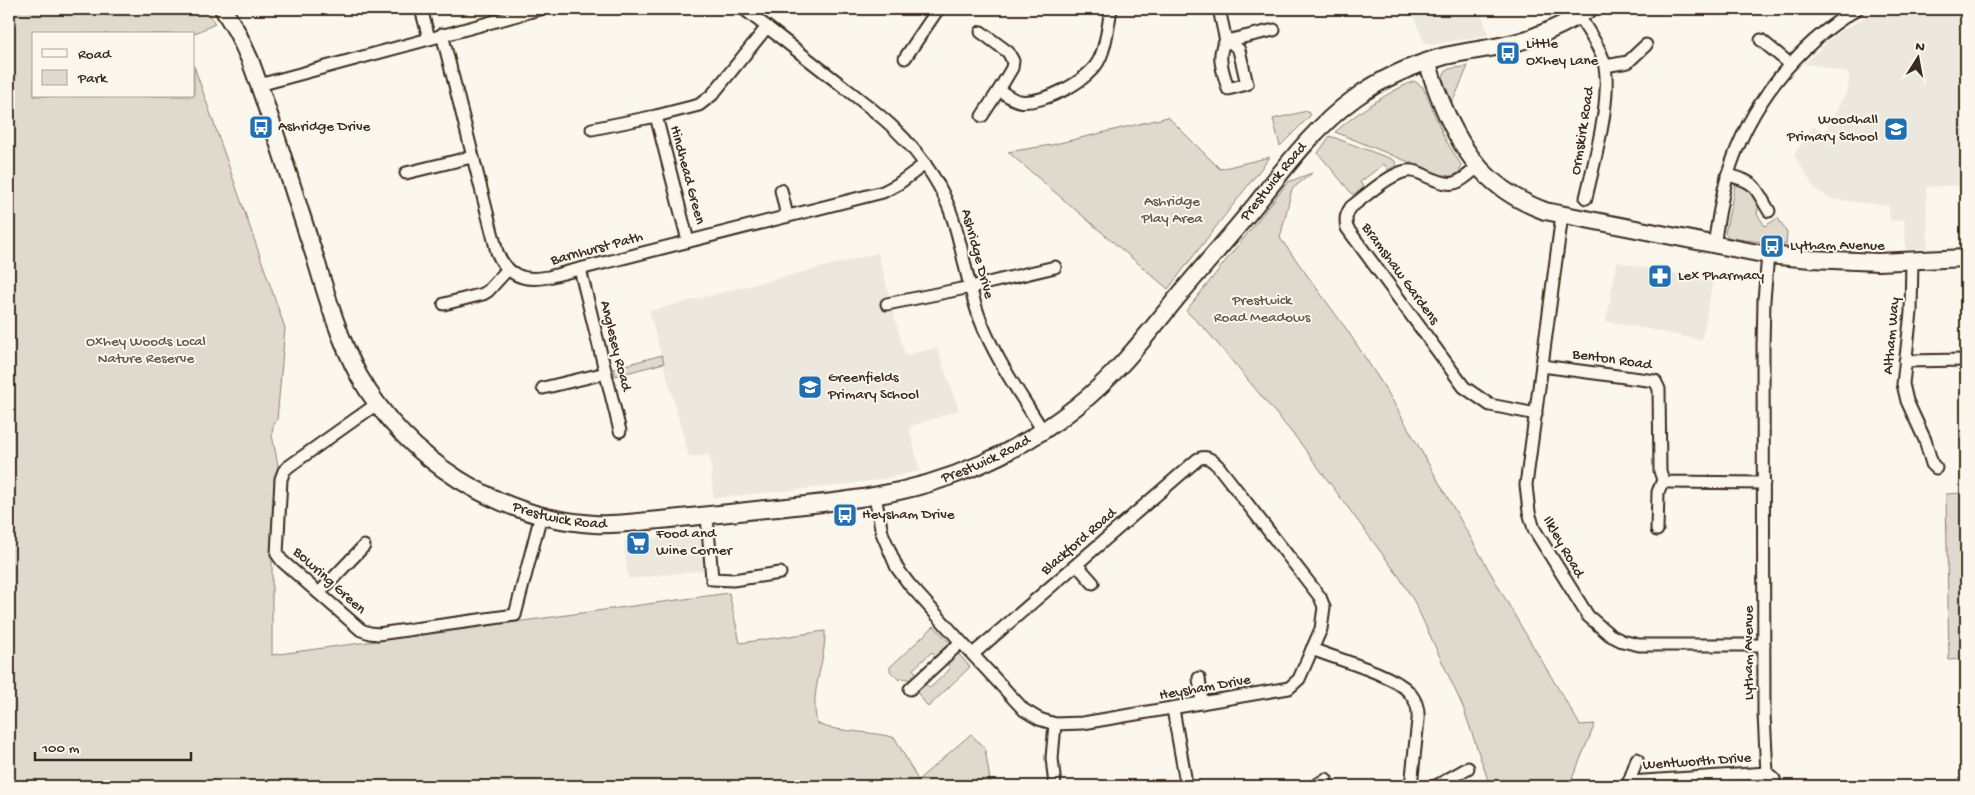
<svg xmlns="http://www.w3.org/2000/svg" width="1975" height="795" viewBox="0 0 1975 795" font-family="'Gochi Hand',sans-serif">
	<rect width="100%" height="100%" fill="#fbf7ec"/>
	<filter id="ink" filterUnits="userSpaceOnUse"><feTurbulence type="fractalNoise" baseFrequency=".02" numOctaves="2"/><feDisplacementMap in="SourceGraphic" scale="10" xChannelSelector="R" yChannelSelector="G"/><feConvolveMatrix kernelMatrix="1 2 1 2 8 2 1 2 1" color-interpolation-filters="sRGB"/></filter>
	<g filter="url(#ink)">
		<g fill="#ede8dd">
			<polygon points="1416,9 1480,9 1488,35 1431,45 1424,42 1411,11"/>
			<polygon points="1879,9 1966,9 1966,185 1926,187 1928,248 1906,250 1904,220 1890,221 1889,206 1831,199 1815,189 1794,155 1813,126 1825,132 1848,89 1849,74 1821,66 1804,64 1836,34"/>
			<polygon points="878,253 905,355 937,348 959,410 909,427 920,471 877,480 834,486 713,498 710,455 689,457 649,311"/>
			<polygon points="1617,262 1713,281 1702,340 1606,321"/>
			<polygon points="705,533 707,570 628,579 624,541"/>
		</g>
		<g fill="#dfd9ce" stroke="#8d8276">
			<path d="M9,9H207L215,24L193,34H34V96H194V66L285,328L277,420L273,426L272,435L278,465L272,561V655L729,593L740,643L825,631C826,662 809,691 817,723C830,732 875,731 895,738L918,780L971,734L985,749L991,786H9Z"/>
			<path d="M1468,66L1453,101H1452C1448,95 1438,76 1447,70C1452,67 1462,68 1468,66Z"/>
			<path d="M1414,81L1423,87L1445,139L1461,165L1459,173C1453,177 1447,177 1441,175L1335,132C1361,110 1383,95 1414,81Z"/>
			<polygon points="1307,111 1311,115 1280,146 1273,119"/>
			<polygon points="1168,117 1220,169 1270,157 1168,289 1008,152 1051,145"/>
			<polygon points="1330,136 1394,160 1397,165 1388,170 1384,164 1360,182 1364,188 1353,195 1318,153"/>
			<polygon points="1312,173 1292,189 1280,238 1347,330 1387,391 1518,621 1580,725 1595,724 1569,786 1490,786 1463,707 1415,603 1400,578 1298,440 1207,331 1186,311 1288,182"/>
			<polygon points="1736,181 1746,183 1759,201 1757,214 1765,226 1778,218 1787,233 1786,245 1729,238 1725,233"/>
			<polygon points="662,355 664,363 615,376 614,368"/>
			<polygon points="1966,493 1966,659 1949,660 1946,494"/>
			<polygon points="934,626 952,645 941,656 936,656 932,652 913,669 917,674 911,680 902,678 899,680 890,671 890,667"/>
			<polygon points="957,652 970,667 928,707 917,692 918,687 924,683 930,688 950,669 947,661"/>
		</g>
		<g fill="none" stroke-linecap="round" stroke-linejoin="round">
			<g stroke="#3b2a1e" stroke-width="15">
				<g id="street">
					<polyline points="421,9 429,38"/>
					<path d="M744,9C775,33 805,57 836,81C876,112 905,132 933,176C963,223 961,269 980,319C995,359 1021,395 1043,431"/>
					<polyline points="1219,9 1226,41"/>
					<path d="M1579,16C1587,30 1603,51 1605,67C1611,103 1594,162 1586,198"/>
					<polyline points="981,32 1008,52 1013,61 1012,68 999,90"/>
					<path d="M442,34L497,252C507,276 524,282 548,277L883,192L898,184L925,164"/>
					<polyline points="1761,40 1790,64"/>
					<path d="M1226,41L1233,44L1239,50L1247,84L1228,89C1224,74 1215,54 1226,41L1274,30"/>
					<polyline points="905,58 938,9"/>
					<polyline points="1605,66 1628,62 1646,45"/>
					<polyline points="259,85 540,9"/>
					<path d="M982,116L999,90C1005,94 1011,99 1019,101C1043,105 1091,80 1100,58C1107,43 1108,25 1111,9"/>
					<polyline points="592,129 656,116"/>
					<path d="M1478,167C1455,186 1453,188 1426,176C1420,173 1414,170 1407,171C1389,174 1366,196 1351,207C1346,214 1345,219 1347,228L1464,387L1490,405L1536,414"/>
					<polyline points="406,173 472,157"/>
					<path d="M1727,175C1757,182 1754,186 1769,211"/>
					<polyline points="781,190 787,216"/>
					<polyline points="1562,215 1526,485 1529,512 1534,529 1588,616 1610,635 1622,641 1639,645 1764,645"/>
					<polyline points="688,241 656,116 699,105 712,95 767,27"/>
					<path d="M1714,245C1718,221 1721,197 1728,174C1749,105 1796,46 1857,9"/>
					<polyline points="1768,255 1764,300 1763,346 1764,714 1767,773 1774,779"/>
					<polyline points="1912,260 1911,312 1903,384 1907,401 1925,440 1932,464 1936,468"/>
					<polyline points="580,269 620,431"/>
					<polyline points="444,304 483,294 488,291 508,269"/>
					<polyline points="887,304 971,287 1055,267"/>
					<polyline points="1905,361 1966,360"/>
					<polyline points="1542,366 1655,381 1659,389 1660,471 1663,480 1667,482 1764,483"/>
					<polyline points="543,388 606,373"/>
					<polyline points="378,403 288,467 284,471 281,479 277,554 282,561 361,630 370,633 378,634 515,615 541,515"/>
					<path d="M875,496L882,533L897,568L909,584L961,642L1024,710L1039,719L1055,724L1083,723L1289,688L1299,679L1321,629L1324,607L1320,597L1218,466C1212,460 1207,455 1198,459L973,654"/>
					<polyline points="707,516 712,579 733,580 780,573"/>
					<polyline points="1657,530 1658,492 1663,480"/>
					<polyline points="1077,565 1093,583"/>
					<polyline points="319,593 364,546"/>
					<path d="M1312,649C1336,659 1392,674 1408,691C1416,700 1419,708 1418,720L1411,786"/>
					<polyline points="1199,678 1202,703"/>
					<polyline points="910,689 961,642"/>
					<polyline points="1173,709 1185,777"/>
					<polyline points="1055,724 1052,758 1055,786"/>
					<polyline points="1629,782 1637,759"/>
					<polyline points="1315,786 1326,779"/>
					<polyline points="1436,786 1468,768"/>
					<polyline points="1628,786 1629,782 1767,773"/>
				</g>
			</g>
			<g stroke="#3b2a1e" stroke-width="20">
				<g id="secondary">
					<path id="s1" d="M223,9L237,32L250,60C274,125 293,191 315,257C327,297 339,339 359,376C407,460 498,518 594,524C613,525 630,523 648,521C684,518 720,514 756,510C795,506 834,503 873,496C947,484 1019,453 1077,406C1118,374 1148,333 1181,293C1206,263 1232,234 1257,203C1286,166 1316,126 1355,98C1382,78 1413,65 1445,56C1474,49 1505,48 1533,37C1553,30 1572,20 1589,9"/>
					<path d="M1428,62C1431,77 1437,91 1443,106C1465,158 1491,191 1545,211L1768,255L1811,259L1878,262L1966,258"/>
				</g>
			</g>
			<use href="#street" stroke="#fbf7ec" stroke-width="11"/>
			<use href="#secondary" stroke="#fbf7ec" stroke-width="16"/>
		</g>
	</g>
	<defs>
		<g id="bus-square" transform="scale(1.25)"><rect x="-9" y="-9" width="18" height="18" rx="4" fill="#1f6fb2" stroke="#fbf7ec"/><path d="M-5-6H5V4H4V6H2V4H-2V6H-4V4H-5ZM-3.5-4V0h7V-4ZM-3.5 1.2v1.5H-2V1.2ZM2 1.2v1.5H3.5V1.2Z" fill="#fff"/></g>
		<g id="school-square" transform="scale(1.25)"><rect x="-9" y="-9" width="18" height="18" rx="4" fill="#1f6fb2" stroke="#fbf7ec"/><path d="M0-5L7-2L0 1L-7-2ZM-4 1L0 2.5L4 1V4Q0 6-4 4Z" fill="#fff"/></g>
		<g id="pharmacy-square" transform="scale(1.25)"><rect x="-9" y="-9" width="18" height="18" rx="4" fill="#1f6fb2" stroke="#fbf7ec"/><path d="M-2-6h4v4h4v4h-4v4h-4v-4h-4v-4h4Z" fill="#fff"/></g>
		<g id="supermarket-square" transform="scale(1.25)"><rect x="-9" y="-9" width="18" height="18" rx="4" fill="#1f6fb2" stroke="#fbf7ec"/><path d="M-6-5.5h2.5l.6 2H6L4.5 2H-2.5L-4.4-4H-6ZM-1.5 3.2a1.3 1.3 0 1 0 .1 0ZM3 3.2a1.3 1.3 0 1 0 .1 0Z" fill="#fff"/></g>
	</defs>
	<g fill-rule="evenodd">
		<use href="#bus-square" x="1508" y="53"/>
		<use href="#bus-square" x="261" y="127"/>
		<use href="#school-square" x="1896" y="129"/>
		<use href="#bus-square" x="1772" y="246"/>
		<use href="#pharmacy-square" x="1660" y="276"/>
		<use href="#school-square" x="810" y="387"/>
		<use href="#bus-square" x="845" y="515"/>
		<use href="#supermarket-square" x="638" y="543"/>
	</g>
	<g text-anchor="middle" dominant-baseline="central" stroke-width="4" stroke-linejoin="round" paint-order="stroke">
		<g font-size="15" fill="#3b2a1e" stroke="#fbf7ec" text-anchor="start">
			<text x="1526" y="44">Little<tspan x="1526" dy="17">Oxhey Lane</tspan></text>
			<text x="1878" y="120" text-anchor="end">Woodhall<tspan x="1878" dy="17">Primary School</tspan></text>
			<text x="278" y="127">Ashridge Drive</text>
			<text x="1790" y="246">Lytham Avenue</text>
			<text x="1678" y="276">Lex Pharmacy</text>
			<text x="828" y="378">Greenfields<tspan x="828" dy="17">Primary School</tspan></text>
			<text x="862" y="515">Heysham Drive</text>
			<text x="656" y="534">Food and<tspan x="656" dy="17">Wine Corner</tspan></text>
		</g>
		<g font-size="15" fill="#3b2a1e" stroke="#fbf7ec">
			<text transform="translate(1583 131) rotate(-81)">Ormskirk Road</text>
			<text transform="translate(687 175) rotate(75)">Hindhead Green</text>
			<text stroke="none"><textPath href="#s1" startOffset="1486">Prestwick Road</textPath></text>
			<text transform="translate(597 249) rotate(-15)">Barnhurst Path</text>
			<text transform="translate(977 254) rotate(75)">Ashridge Drive</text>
			<text transform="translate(1400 274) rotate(54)">Bramshaw Gardens</text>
			<text transform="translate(1892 336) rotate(-85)">Altham Way</text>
			<text transform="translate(615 346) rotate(76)">Anglesey Road</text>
			<text transform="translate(1612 360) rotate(8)">Benton Road</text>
			<text stroke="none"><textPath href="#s1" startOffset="1081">Prestwick Road</textPath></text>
			<text stroke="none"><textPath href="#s1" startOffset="646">Prestwick Road</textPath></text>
			<text transform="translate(1079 542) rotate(-41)">Blackford Road</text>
			<text transform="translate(1563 547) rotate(60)">Ilkley Road</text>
			<text transform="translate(329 581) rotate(42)">Bowring Green</text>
			<text transform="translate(1749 653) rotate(-90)">Lytham Avenue</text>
			<text transform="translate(1205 688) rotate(-10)">Heysham Drive</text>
			<text transform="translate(1697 762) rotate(-4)">Wentworth Drive</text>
		</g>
		<g font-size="15" fill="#64564a" stroke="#fbf7ec">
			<text x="1172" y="202">Ashridge<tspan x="1172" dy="17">Play Area</tspan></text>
			<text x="1262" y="301">Prestwick<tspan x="1262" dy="17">Road Meadows</tspan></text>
			<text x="146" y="342">Oxhey Woods Local<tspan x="146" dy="17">Nature Reserve</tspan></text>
		</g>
	</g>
	<rect width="1975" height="795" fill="none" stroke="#fbf7ec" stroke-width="30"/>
	<rect x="15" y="15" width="1945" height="765" fill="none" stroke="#3b2a1e" stroke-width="2" filter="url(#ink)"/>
	<rect x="32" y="32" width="162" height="65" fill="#fbf7ec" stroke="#aea59a"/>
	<rect x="42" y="49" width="25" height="8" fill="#fbf7ec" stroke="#aea59a"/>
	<text x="78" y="58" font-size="15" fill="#3b2a1e">Road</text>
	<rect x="42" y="70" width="25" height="15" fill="#dfd9ce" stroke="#aea59a"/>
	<text x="78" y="82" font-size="15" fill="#3b2a1e">Park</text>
	<g transform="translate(1918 58) rotate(11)" stroke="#fbf7ec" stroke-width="4" paint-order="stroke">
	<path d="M0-4L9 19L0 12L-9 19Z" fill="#3b2a1e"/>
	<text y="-8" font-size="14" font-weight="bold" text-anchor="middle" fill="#3b2a1e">N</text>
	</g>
	<path d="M35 752v8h156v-8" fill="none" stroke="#3b2a1e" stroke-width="2.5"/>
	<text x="42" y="752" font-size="15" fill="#3b2a1e" stroke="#fbf7ec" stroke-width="4" paint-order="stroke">100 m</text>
</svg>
